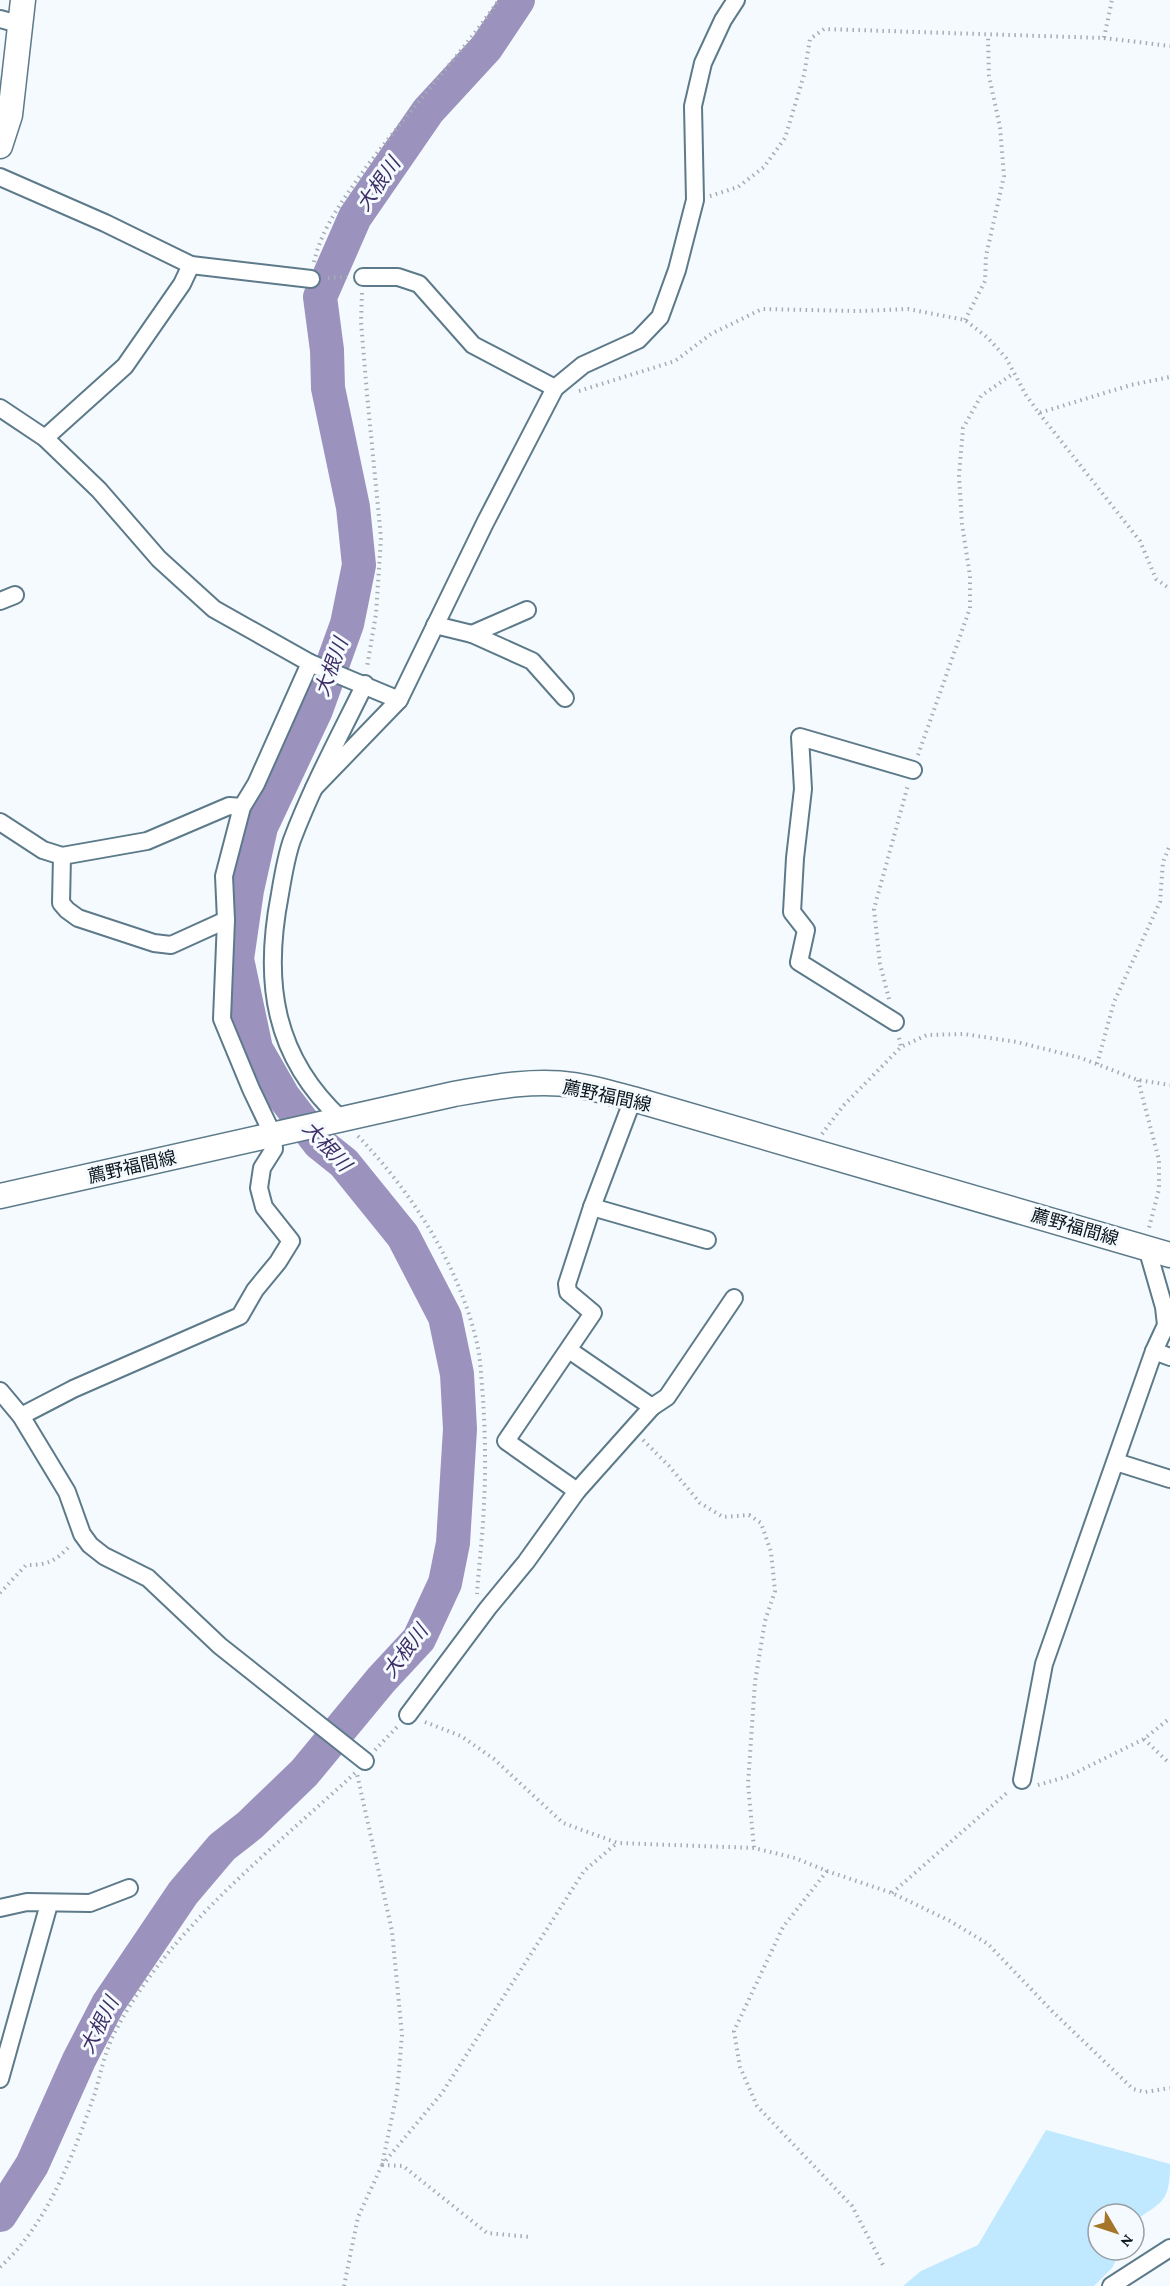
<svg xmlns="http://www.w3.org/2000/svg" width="1170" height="2286" viewBox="0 0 1170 2286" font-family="'Crimson Pro','Noto Sans JP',serif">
	<rect width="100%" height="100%" fill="#f4fafe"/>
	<path fill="#c0e8fe" d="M1046,2130L1170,2164C1170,2201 1163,2202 1134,2221V2214H1098V2250H1121L1112,2268L1094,2286H903L921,2271L978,2245Z"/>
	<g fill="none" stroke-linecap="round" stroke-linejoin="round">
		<polyline stroke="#9c92be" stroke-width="34" points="0,2215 32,2165 79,2060 108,2004 183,1893 222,1847 250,1825 304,1773 381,1680 419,1639 445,1583 453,1543 460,1429 457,1374 445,1317 403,1236 344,1163 319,1143 283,1096 256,1049 237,959 247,890 261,827 316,710 347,624 359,565 353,507 328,388 327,350 320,297 355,217 428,111 486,48 518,0"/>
		<g stroke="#5d7a8a" stroke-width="20">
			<g id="minor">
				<polyline points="0,19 22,25"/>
				<polyline points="0,177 105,223 191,265 311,279"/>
				<polyline points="363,277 398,277 419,284 473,345 555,388"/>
				<polyline points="0,408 45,438 99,490 159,559 214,609 310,663 399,700"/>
				<polyline points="45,438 125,366 182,284 191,265"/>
				<polyline points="0,601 15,595"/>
				<polyline points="435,625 472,634 532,661 565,698"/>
				<polyline points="472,634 527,610"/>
				<polyline points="314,788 399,700 485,523 555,388 583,365 638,340 660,317 677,270 695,200 693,106 703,63 723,20 736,0"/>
				<polyline points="0,822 43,850 62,856 147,841 229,806 242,807"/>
				<polyline points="62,856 61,903 67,910 78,918 154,943 171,945 226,920"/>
				<polyline points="895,1022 799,962 806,930 792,912 795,858 803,789 800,737 913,770"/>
				<path d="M341,1119C273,1056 263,981 280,894C283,876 286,857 292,840C312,787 340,735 365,684"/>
				<polyline points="592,1207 707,1240"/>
				<polyline points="1154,1351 1170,1357"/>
				<polyline points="0,1391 21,1416 67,1492 82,1534 90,1545 104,1556 148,1578 220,1646 365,1761"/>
				<polyline points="652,1407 667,1397 734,1298"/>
				<polyline points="21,1416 73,1389 240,1316 255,1290 278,1262 291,1241 264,1207 259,1188 262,1168 274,1149 273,1135 251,1089 222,1019 226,920 224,876 242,807 256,784 310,663"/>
				<polyline points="1116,1462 1170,1479"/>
				<polyline points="577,1491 506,1441 593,1313 568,1292 567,1284 592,1207 633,1099"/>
				<polyline points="408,1715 488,1608 526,1562 577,1491 652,1407 569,1350"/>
				<polyline points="1022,1780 1044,1664 1154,1351 1166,1325 1164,1307 1147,1248"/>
				<polyline points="0,1908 27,1902 90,1903 129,1888"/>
				<polyline points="0,2079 49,1904"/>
				<polyline points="1111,2286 1170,2248"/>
			</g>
		</g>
		<g stroke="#5d7a8a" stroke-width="27">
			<g id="secondary">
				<polyline points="0,146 10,115 23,0"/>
				<path d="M0,1196L454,1094C493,1087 534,1079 574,1085C594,1088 614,1094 633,1099L1170,1255"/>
			</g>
		</g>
		<g stroke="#a5adb2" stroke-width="4" stroke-dasharray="1.5 4.5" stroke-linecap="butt">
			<polyline points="1104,38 1170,46"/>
			<polyline points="710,196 738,187 764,167 785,138 804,75 810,39 824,29 1104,38 1112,0"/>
			<path d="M314,262C322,226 346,196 367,166C410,110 458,58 499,0"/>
			<polyline points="328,278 347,277"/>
			<polyline points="362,293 361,322 367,394 381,538 376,614 367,667"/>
			<polyline points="965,320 985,281 986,256 1004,176 1000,127 989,76 988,36"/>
			<polyline points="579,391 675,361 711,334 762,309 858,311 908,309 965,320 988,338 1006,358 1026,395 1039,413 1131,385 1170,377"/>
			<polyline points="1039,413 1140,541 1156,579 1170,589"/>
			<polyline points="918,755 970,608 970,576 962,524 959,476 963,428 981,396 1014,373"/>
			<polyline points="889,999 880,964 874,909 908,785"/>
			<polyline points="899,1038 901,1047"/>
			<polyline points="1097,1064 1114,1002 1160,902 1163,862 1170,845"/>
			<polyline points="1138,1080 1159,1160 1159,1189 1149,1228"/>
			<polyline points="822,1134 843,1106 901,1047 927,1035 964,1034 1017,1042 1081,1058 1138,1080 1170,1085"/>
			<path d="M358,1136C412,1193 457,1262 476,1339C481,1358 481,1378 483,1398C485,1432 486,1468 484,1503C483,1533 479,1564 477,1594"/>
			<polyline points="643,1440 669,1466 700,1503 723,1517 749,1515 761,1523 771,1552 775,1591 765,1621 755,1682 748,1784 754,1848"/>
			<path d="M0,1593L26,1565C49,1565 55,1561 71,1545"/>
			<polyline points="425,1722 461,1736 494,1759 563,1823 618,1843 754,1848 795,1858 827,1871 892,1893 950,1921 988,1944 1053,2012 1133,2089 1145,2092 1170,2088"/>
			<polyline points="1144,1739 1170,1764"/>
			<polyline points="375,1750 397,1727"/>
			<polyline points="1038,1785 1069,1776 1144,1739 1170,1718"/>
			<polyline points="827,1871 783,1927 734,2031 740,2067 757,2106 852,2206 883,2265"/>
			<polyline points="892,1893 1009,1791"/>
			<polyline points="382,2165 442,2093 584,1871 617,1843"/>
			<polyline points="382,2165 403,2166 487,2233 530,2237"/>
			<path d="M0,2267C48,2224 74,2153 95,2093C101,2072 106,2047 117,2028C171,1927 272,1850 355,1773"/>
			<polyline points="344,2286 358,2217 382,2165 397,2093 402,2035 392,1931 357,1774"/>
		</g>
		<use href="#minor" stroke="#fff" stroke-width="16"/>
		<use href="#secondary" stroke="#fff" stroke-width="24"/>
	</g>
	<g text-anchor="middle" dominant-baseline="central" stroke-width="6" stroke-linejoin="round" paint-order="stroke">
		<g font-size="18" fill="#0b171d" stroke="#f4fafe">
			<text transform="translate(607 1096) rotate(12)">薦野福間線</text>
			<text transform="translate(132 1167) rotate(-13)">薦野福間線</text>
			<text transform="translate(1075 1227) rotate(16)">薦野福間線</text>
		</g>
		<g font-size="20" font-style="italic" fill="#3f2e66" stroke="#f4fafe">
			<text transform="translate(378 184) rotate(-55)">大根川</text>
			<text transform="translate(331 667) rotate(-70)">大根川</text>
			<text transform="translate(327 1146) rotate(47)">大根川</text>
			<text transform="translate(405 1651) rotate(-53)">大根川</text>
			<text transform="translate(99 2025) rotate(-63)">大根川</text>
		</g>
	</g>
	<g transform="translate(1116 2232) rotate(129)"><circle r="28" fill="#f4fafe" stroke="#979fa4" stroke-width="1.5"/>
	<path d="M0-4.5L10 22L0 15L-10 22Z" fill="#a57529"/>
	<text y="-9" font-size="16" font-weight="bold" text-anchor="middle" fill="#0b171d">N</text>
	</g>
</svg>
